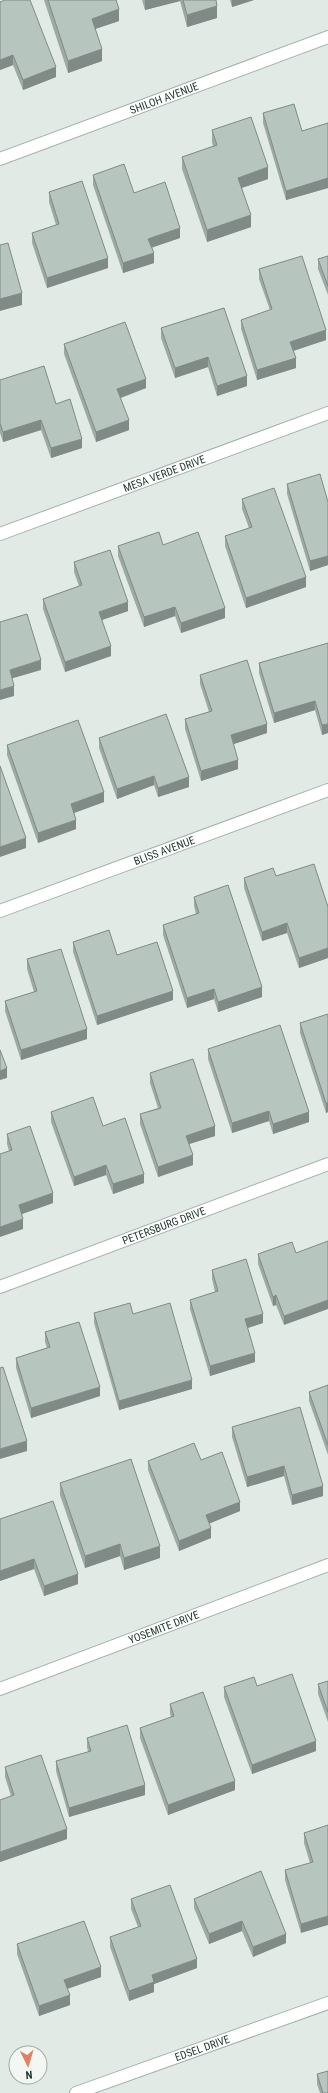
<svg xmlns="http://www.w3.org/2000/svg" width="328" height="2093" viewBox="0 0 328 2093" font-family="'Roboto Condensed',sans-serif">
	<rect width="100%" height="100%" fill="#e2eae6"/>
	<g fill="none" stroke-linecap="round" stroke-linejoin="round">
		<g stroke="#a5b1ac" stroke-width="14">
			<g id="minor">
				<path id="s1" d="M0,159L328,37"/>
				<path id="s2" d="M0,534L328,413"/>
				<path id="s3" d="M0,911L328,790"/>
				<path id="s4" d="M0,1287L328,1164"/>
				<path id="s5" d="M76,2093L328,2003"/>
			</g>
		</g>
		<g stroke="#a5b1ac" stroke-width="14">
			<g id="tertiary">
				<path id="s6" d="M0,1689L328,1565"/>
			</g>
		</g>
		<use href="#minor" stroke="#fff" stroke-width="12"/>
		<use href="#tertiary" stroke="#fff" stroke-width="12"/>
	</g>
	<g fill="#9da9a4">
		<polygon points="44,0 116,0 119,21 95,29 102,61 68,73"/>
		<polygon points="142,0 216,0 217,18 187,27 180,1 145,10"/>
		<polygon points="230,0 254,0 232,7"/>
		<polygon points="0,2 56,77 23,90 13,65 0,70"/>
		<polygon points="263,113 302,131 328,123 328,188 286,200 263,123"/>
		<polygon points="212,130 268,179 242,188 251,227 207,242 182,169 182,157 213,146 212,142"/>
		<polygon points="93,175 134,193 180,238 152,247 154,263 123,273 93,185"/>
		<polygon points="49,192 108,268 47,288 32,243 32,233 56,225 49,202"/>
		<polygon points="328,256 328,295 318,269 318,259"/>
		<polygon points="259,269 326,340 293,351 296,368 257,380 241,329 241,320 270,310 259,279"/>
		<polygon points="224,308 247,386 217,396 208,367 175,378 161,338 161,328"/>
		<polygon points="64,344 146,388 121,398 129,430 96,442 64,354"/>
		<polygon points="0,380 56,404 82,448 51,458 41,430 3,442 0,433"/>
		<polygon points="287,484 328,565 310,571 287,494"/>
		<polygon points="242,499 306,587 246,608 225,546 225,536 249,528 242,509"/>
		<polygon points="163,545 225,618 181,633 175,616 144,627 118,556 118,546"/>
		<polygon points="74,562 128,611 102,620 111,656 65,672 43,609 43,599 79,586 74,572"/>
		<polygon points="328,643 328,733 322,735 315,710 274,723 259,673 259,663"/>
		<polygon points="200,675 267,733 233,744 238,769 201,781 185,729 185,719 209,712 200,684"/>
		<polygon points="99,738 189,787 158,797 154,785 117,799 99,748"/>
		<polygon points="7,745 104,802 74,813 76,829 38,843 7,755"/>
		<polygon points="276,876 328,907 328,958 299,968 287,933 262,941 244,888 244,878"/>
		<polygon points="194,897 262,997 218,1012 214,999 187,1008 163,935 163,925 196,914 194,906"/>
		<polygon points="73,942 117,955 173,1000 97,1025 73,952"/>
		<polygon points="27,959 87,1039 21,1060 5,1011 5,1001 34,992 27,969"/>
		<polygon points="328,1014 328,1112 326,1113 300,1033 300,1023"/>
		<polygon points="208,1049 309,1122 273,1134 269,1121 232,1133 208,1059"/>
		<polygon points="150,1073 215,1136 189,1144 193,1165 158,1177 140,1124 140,1114 158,1108 150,1083"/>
		<polygon points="51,1112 103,1126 144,1183 113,1194 106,1175 74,1186 51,1122"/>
		<polygon points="7,1134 53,1203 22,1214 23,1229 9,1151 7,1144"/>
		<polygon points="292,1242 284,1325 276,1305 273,1306 258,1264 258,1254"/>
		<polygon points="212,1270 263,1323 247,1328 255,1362 210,1376 190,1309 190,1300 215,1292 212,1279"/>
		<polygon points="94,1313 133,1314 192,1389 119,1410 94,1323"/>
		<polygon points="45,1332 100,1396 31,1418 16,1368 16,1358 47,1348 45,1342"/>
		<polygon points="328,1385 328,1455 309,1401 309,1392"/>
		<polygon points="232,1427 323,1496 292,1505 284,1476 247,1487 232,1437"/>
		<polygon points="201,1460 240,1511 209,1523 211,1538 179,1551 148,1470 148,1461"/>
		<polygon points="60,1483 160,1558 124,1570 120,1556 85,1568 60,1495"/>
		<polygon points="0,1519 78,1584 44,1596 34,1569 0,1581"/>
		<polygon points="328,1681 328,1722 318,1694 318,1684"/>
		<polygon points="257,1686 316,1751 252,1774 224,1697 224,1687"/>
		<polygon points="170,1704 235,1790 168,1815 140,1738 140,1728 171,1717 170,1714"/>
		<polygon points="87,1738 145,1795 69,1817 56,1771 56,1761 88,1752 87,1747"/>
		<polygon points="5,1767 67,1839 0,1862 0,1800 11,1796 5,1777"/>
		<polygon points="328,1825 301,1933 285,1880 285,1870 310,1863 304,1843 304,1833"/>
		<polygon points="261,1871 286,1943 253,1957 242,1931 209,1944 194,1908 194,1899"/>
		<polygon points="131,1899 197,1968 154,1984 154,1992 129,2001 110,1947 110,1937 138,1927 131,1909"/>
		<polygon points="17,1944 101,1977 67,1989 70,2005 39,2016 17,1954"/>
		<polygon points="317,2074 328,2093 320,2093 317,2084"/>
	</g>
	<g fill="#808a86">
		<polygon points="145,0 180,0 180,1 145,10"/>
		<polygon points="232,0 254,0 232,7"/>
		<polygon points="217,6 217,18 187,27 187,15"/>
		<polygon points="119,9 119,21 92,30 92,19"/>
		<polygon points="102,49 102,61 68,73 68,61"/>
		<polygon points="13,55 13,65 0,70 0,60"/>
		<polygon points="56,67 56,77 23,90 23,80"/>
		<polygon points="268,167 268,179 238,189 238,178"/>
		<polygon points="328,178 328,188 286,200 286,191"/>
		<polygon points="251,215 251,227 207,242 207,230"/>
		<polygon points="180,228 180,238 148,249 148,239"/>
		<polygon points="154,253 154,263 123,273 123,263"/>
		<polygon points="108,258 108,268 47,288 47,278"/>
		<polygon points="22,293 22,305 0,311 0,299"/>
		<polygon points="326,330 326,340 290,352 290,342"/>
		<polygon points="208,357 208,367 175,378 175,368"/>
		<polygon points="296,358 296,368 257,380 257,370"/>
		<polygon points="247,376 247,386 217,396 217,386"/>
		<polygon points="146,379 146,388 117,399 117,389"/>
		<polygon points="41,420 41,430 3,442 3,432"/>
		<polygon points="129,420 129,430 96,442 96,432"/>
		<polygon points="82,439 82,448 51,458 51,448"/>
		<polygon points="328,556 328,565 310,571 310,561"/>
		<polygon points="306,577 306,587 246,608 246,598"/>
		<polygon points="128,602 128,611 99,621 99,612"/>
		<polygon points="175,607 175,616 144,627 144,617"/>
		<polygon points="225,608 225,618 181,633 181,623"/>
		<polygon points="111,646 111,656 65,672 65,662"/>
		<polygon points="41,660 41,670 10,679 10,670"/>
		<polygon points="14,686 14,696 0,700 0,690"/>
		<polygon points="315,701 315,710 274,723 274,713"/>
		<polygon points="267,724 267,733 231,745 231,735"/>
		<polygon points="328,724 328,733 322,735 322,725"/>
		<polygon points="238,760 238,769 201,781 201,771"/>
		<polygon points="154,776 154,785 117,799 117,789"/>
		<polygon points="189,777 189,787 158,797 158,788"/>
		<polygon points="104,792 104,802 71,814 71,804"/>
		<polygon points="76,820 76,829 38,843 38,833"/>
		<polygon points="26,838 26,848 0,857 0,847"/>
		<polygon points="287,923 287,933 262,941 262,932"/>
		<polygon points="328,948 328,958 299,968 299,958"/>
		<polygon points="262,987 262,997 218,1012 218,1002"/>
		<polygon points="214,989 214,999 187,1008 187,998"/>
		<polygon points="173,991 173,1000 97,1025 97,1016"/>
		<polygon points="87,1029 87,1039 21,1060 21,1050"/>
		<polygon points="7,1068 7,1078 0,1080 0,1071"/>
		<polygon points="326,1103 328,1103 328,1112 326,1113"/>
		<polygon points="269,1111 269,1121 232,1133 232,1123"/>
		<polygon points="309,1112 309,1122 273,1134 273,1124"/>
		<polygon points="215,1126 215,1136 186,1145 186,1136"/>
		<polygon points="193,1155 193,1165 158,1177 158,1167"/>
		<polygon points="106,1165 106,1175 74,1186 74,1177"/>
		<polygon points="144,1174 144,1183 113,1194 113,1184"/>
		<polygon points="53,1193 53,1203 19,1215 19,1205"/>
		<polygon points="23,1219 23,1229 0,1237 0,1227"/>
		<polygon points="276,1295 276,1305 273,1306 273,1297"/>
		<polygon points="328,1300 328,1309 284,1325 284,1316"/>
		<polygon points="263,1314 263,1323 245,1329 245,1319"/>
		<polygon points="255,1353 255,1362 210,1376 210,1366"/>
		<polygon points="192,1380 192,1389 119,1410 119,1401"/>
		<polygon points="100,1387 100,1396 31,1418 31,1408"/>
		<polygon points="27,1441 27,1451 0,1459 0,1449"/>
		<polygon points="284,1466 284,1476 247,1487 247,1477"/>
		<polygon points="323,1486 323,1496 292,1505 292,1495"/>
		<polygon points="240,1502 240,1511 206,1525 206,1515"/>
		<polygon points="211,1528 211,1538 179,1551 179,1541"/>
		<polygon points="120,1544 120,1556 85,1568 85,1556"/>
		<polygon points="160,1546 160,1558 124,1570 124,1558"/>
		<polygon points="34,1559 34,1569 0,1581 0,1571"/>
		<polygon points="78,1574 78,1584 44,1596 44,1586"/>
		<polygon points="316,1741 316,1751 252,1774 252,1765"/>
		<polygon points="235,1781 235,1790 168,1815 168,1805"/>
		<polygon points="145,1785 145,1795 69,1817 69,1808"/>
		<polygon points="67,1829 67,1839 0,1862 0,1852"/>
		<polygon points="328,1916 328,1925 301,1933 301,1924"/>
		<polygon points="242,1921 242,1931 209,1944 209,1934"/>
		<polygon points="286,1934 286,1943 253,1957 253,1947"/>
		<polygon points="197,1959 197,1968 154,1984 154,1992 129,2001 129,1991 152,1975"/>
		<polygon points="101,1967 101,1977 64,1990 64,1980"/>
		<polygon points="70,1995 70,2005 39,2016 39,2006"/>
	</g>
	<g fill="#b7c5bf" stroke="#808a86">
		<polygon points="5,0 30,0 56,67 23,80 13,55 0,60 0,2"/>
		<polygon points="48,0 116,0 119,9 92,19 102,49 68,61"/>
		<polygon points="183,0 216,0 217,6 187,15"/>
		<polygon points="294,104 302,131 328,123 328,178 286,191 263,113"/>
		<polygon points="251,117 268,167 238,178 251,215 207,230 182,157 217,145 212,130"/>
		<polygon points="124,164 134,193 165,182 180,228 148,239 154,253 123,263 93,175"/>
		<polygon points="82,181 108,258 47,278 32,233 59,224 49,192"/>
		<polygon points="8,243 22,293 0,299 0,245"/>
		<polygon points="302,256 326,330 290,342 296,358 257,370 241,320 272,309 259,269"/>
		<polygon points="328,256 328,286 318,259"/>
		<polygon points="224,308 247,376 217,386 208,357 175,368 161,328"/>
		<polygon points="125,322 146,379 117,389 129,420 96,432 64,344"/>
		<polygon points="44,366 56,404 70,399 82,439 51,448 41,420 3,432 0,423 0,380"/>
		<polygon points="320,474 328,502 328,556 310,561 287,484"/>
		<polygon points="274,488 306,577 246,598 225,536 252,527 242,499"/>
		<polygon points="159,532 163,545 198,532 225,608 181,623 175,607 144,617 118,546"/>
		<polygon points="110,550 128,602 99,612 111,646 65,662 43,599 82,585 74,562"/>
		<polygon points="27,614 41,660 10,670 14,686 0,690 0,622"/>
		<polygon points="328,643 328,724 322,725 315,701 274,713 259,663"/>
		<polygon points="247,660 267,724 231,735 238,760 201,771 185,719 212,711 200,675"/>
		<polygon points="166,714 189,777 158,788 154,776 117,789 99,738"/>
		<polygon points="78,720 104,792 71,804 76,820 38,833 7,745"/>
		<polygon points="0,766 26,838 0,847"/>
		<polygon points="314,864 328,907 328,948 299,958 287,923 262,932 244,878 273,868 276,876"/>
		<polygon points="228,885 262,987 218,1002 214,989 187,998 163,925 199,913 194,897"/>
		<polygon points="109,930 117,955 157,942 173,991 97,1016 73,942"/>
		<polygon points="61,949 87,1029 21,1050 5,1001 37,991 27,959"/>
		<polygon points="328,1014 328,1103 326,1103 300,1023"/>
		<polygon points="280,1025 309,1112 273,1124 269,1111 232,1123 208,1049"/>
		<polygon points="0,1050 7,1068 0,1071"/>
		<polygon points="193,1059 215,1126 186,1136 193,1155 158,1167 140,1114 161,1108 150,1073"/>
		<polygon points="93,1097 103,1126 125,1118 144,1174 113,1184 106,1165 74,1177 51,1112"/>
		<polygon points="30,1126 53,1193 19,1205 23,1219 0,1227 0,1154 12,1150 7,1134"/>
		<polygon points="328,1241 328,1300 284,1316 276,1295 273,1297 258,1254 292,1242 296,1253"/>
		<polygon points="246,1259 263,1314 245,1319 255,1353 210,1366 190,1300 218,1291 212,1270"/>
		<polygon points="130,1303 133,1314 170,1303 192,1380 119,1401 94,1313"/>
		<polygon points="79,1322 100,1387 31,1408 16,1358 50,1347 45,1332"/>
		<polygon points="3,1367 27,1441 0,1449 0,1368"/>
		<polygon points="328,1385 328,1445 309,1392"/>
		<polygon points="300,1407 323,1486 292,1495 284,1466 247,1477 232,1427"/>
		<polygon points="194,1443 201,1460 222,1452 240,1502 206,1515 211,1528 179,1541 148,1461"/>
		<polygon points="131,1459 160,1546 124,1558 120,1544 85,1556 60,1483"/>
		<polygon points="53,1501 78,1574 44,1586 34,1559 0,1571 0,1519"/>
		<polygon points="292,1674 316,1741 252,1765 224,1687 254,1677 257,1686"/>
		<polygon points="328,1681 328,1712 318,1684"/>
		<polygon points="203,1692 235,1781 168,1805 140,1728 174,1716 170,1704"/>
		<polygon points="127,1725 145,1785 69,1808 56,1761 91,1751 87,1738"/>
		<polygon points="41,1755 67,1829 0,1852 0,1800 14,1795 5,1767"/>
		<polygon points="328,1825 328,1916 301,1924 285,1870 313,1862 304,1833"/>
		<polygon points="261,1871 286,1934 253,1947 242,1921 209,1934 194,1899"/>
		<polygon points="170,1885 197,1959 152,1975 154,1982 129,1991 110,1937 141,1926 131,1899"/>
		<polygon points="84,1921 101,1967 64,1980 70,1995 39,2006 17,1944"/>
		<polygon points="328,2071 328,2093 323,2093 317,2074"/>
	</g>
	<g text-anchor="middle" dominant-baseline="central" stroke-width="3" stroke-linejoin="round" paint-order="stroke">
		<g font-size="11" fill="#243932" stroke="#f2f7f4">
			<text stroke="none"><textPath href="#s1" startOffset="175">SHILOH AVENUE</textPath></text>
			<text stroke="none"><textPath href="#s2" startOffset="175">MESA VERDE DRIVE</textPath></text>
			<text stroke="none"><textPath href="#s3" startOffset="175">BLISS AVENUE</textPath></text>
			<text stroke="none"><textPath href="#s4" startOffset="175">PETERSBURG DRIVE</textPath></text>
			<text stroke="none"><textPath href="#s6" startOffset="175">YOSEMITE DRIVE</textPath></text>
			<text stroke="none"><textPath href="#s5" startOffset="134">EDSEL DRIVE</textPath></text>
		</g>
	</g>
	<g transform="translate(28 2065) rotate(175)"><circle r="19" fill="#f2f7f4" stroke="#a0aba6"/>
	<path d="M0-3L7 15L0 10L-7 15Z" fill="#e27f67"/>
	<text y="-6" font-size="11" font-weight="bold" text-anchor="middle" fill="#243932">N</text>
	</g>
</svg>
